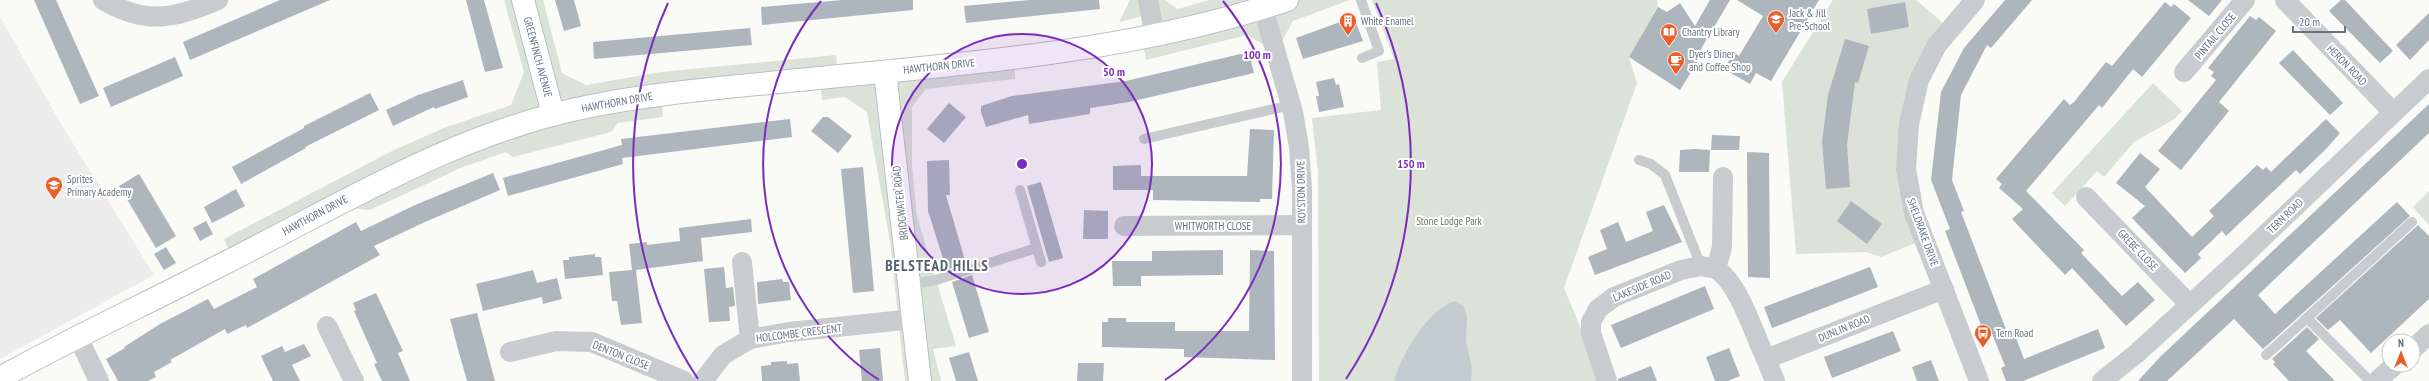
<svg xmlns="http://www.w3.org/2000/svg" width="2429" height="381" viewBox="0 0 2429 381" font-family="'PT Sans Narrow',sans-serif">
	<rect width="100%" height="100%" fill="#fafaf7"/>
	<polygon fill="#ebeceb" points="0,17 61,124 154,275 0,359"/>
	<g fill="#dbe2d8">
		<polygon points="504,0 543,0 562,73 586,85 661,72 836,55 838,76 1015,58 1015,79 926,89 912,107 912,165 917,216 956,346 933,349 941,381 905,381 890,242 867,112 845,97 822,100 820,78 661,95 663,117 618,123 611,132 513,157 506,152 463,167 370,210 351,208 233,259 224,239 392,151 444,128 511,105 524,72"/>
		<polygon points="1130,0 1164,0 1178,9 1209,0 1350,0 1293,21 1283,39 1265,45 1247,35 1146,60 1142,39 1151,14 1119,22"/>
		<polygon points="1372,0 1657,0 1658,7 1629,57 1637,83 1564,288 1603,381 1319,381 1318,173 1312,118 1381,110 1377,62 1394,59"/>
		<polygon points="1833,0 1916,0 1950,29 1909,124 1925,239 1881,257 1866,252 1796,254 1782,82"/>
		<polygon points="2153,83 2182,111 2173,120 2134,142 2104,177 2097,171 2065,206 2052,193"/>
		<polygon points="2429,191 2429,225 2413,207"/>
	</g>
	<path fill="#c2cbd0" d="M1456,301L1464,307L1467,317L1466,341L1472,369L1471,381H1394C1401,357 1429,306 1456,301Z"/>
	<g fill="#aeb6bd">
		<polygon points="34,0 56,0 99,96 80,104"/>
		<polygon points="280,0 330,0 190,60 183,42"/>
		<polygon points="466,0 484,0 503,68 485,72"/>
		<polygon points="555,0 574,0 581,26 564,31"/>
		<polygon points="842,0 913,0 913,10 762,25 761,7"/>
		<polygon points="1029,0 1099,0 1100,9 966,23 964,6"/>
		<polygon points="1710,0 1730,0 1695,59 1698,61 1680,90 1629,57 1658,7 1667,12 1680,3 1695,26"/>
		<polygon points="1737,0 1819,0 1771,81 1756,73 1750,84 1724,69 1734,52 1739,56 1763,16"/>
		<polygon points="2005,0 2032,0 1991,48 1987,45 1961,95 1952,180 1964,211 1961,212 2007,332 2013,330 2024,359 2098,329 2105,348 2023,381 2006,381 2001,368 2005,366 1991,331 1984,333 1945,231 1950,229 1931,180 1941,92 1964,48"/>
		<polygon points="2188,0 2222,0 2209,16"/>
		<polygon points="2341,0 2345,0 2393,51 2380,63 2329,11"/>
		<polygon points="1905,2 1909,27 1871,34 1867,9"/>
		<polygon points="2165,2 2171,7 2174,4 2191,18 2142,77 2133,69 2102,108 2099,105 2026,191 2084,250 2081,253 2122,296 2138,282 2155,300 2126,326 2072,268 2065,275 2012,219 2023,209 1999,188 2002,184 1996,179 2064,99 2070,105 2074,102 2106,62 2112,66"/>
		<polygon points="2429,13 2429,40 2410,60 2396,45"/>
		<polygon points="2250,16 2256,20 2259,17 2276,31 2219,102 2229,111 2181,170 2158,151 2216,80 2211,76 2214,72 2208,68"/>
		<polygon points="1354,17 1363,41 1303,59 1296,38"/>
		<polygon points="750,28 752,45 594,59 593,42"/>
		<polygon points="1845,39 1869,46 1858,83 1855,82 1847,145 1850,187 1826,189 1822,142 1828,95"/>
		<polygon points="2293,50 2343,103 2330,115 2279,63"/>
		<polygon points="1249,52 1254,73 1129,102 1090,108 1090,114 1029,124 1028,115 986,127 981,112 981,106 1012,96 1126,81"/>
		<polygon points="175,57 183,76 111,107 103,88"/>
		<polygon points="1334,78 1336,85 1339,84 1344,107 1319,112 1316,96 1319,96 1316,82"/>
		<polygon points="463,80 468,97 435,109 434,107 393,126 386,110 418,95"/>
		<polygon points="370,93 379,110 305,147 306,148 241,184 232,167 304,128 304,126"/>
		<polygon points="949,103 966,117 944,143 927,129"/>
		<polygon points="2429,104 2429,133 2258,295 2275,314 2397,202 2410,216 2263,349 2234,319 2167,381 2138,381 2160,357"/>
		<polygon points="823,117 828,117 852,136 838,153 811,131"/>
		<polygon points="790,119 792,137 622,158 623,164 508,196 503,178 622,145 621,139"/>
		<polygon points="2326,119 2340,133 2326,149 2300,174 2296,170 2226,236 2222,231 2198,254 2201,258 2185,273 2132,218 2145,206 2116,183 2140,153 2160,169 2145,187 2192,237 2214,216 2209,211 2257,165 2263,170 2266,167 2271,172"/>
		<polygon points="1250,129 1274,130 1272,199 1260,199 1260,202 1153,200 1153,190 1113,190 1113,166 1141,165 1141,176 1247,176"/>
		<polygon points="1712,135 1740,136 1739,150 1711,150"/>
		<polygon points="1695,149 1710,150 1709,172 1679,172 1680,150"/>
		<polygon points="1747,152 1769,153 1770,278 1748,277"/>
		<polygon points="949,160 950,195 946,195 966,264 948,269 946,268 928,211 927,161"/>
		<polygon points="863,167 874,291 853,293 841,169"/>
		<polygon points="493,173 500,190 425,222 374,246 380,255 247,328 246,325 227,334 225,329 170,360 172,362 154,372 156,377 148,381 118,381 106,359 125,348 124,347 160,324 208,299 214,309 257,287 253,279 356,222 361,231 415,205"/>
		<polygon points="139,174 176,236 156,248 119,186"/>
		<polygon points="1041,182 1063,258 1049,262 1027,186"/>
		<polygon points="236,189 245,206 212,223 204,207"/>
		<polygon points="1851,201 1882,224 1867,244 1837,221"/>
		<polygon points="1664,205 1682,242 1595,275 1588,257 1607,249 1600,230 1618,222 1626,242 1653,231 1646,212"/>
		<polygon points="1084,210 1108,211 1108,239 1083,239"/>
		<polygon points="751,219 752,232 701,238 703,261 636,270 642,323 621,325 617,301 612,301 609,272 632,270 629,244 647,242 647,245 680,241 679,228"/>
		<polygon points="206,221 213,234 200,241 193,228"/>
		<polygon points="2418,225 2429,236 2429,299 2371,353 2340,320 2328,330 2316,318"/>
		<polygon points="166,247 176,263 164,270 154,254"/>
		<polygon points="1223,250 1223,275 1141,276 1141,286 1113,286 1112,261 1152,261 1152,251"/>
		<polygon points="1250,250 1274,251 1275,360 1184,357 1184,349 1102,347 1102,322 1108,322 1108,318 1126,318 1126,322 1175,322 1175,331 1249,331"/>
		<polygon points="595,254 595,257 601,257 603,275 565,279 563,260 569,260 569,257"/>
		<polygon points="724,267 726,288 733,287 735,306 729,307 730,321 709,322 704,269"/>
		<polygon points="1870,267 1878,287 1772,328 1764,307"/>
		<polygon points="533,270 537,283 557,278 562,299 543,304 542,297 483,311 476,284"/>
		<polygon points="972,275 989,332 969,338 952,282"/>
		<polygon points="782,279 783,282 789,282 791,300 758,304 757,282"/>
		<polygon points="1705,286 1714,309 1621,348 1611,325"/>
		<polygon points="376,293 403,351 398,353 410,381 382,381 374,364 377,363 354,311 356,310 353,303"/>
		<polygon points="477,313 488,355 495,381 467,381 459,353 450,319"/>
		<polygon points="2307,327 2319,339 2306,351 2335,381 2289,381 2273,364 2275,362 2272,359"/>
		<polygon points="1893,331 1901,351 1832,378 1824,357"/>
		<polygon points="304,344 311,356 292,365 300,381 273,381 261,356 282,346 285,352"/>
		<polygon points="880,348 883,381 862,381 859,350"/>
		<polygon points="1729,348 1740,376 1728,381 1715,381 1706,357"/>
		<polygon points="969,352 978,381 956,381 949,358"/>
		<polygon points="1931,360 1939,381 1917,381 1912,367"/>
		<polygon points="787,361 787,364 798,363 800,381 762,381 761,366 771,365 771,362"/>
		<polygon points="1078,363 1104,363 1103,381 1077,381"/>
		<polygon points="1651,366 1657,381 1618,381 1618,379"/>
	</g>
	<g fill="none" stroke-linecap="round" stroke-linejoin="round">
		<g stroke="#babfc4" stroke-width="24">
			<g id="secondary">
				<polyline points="523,0 553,114"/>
				<polyline points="885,72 920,381"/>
				<path d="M0,378C72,338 146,304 219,266C339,206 453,134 586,107C653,93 722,88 789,81C957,64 1126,54 1287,0"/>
			</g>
		</g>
		<g stroke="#c8cccf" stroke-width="10">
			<polyline points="1361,0 1379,51 1362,58"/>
			<polyline points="1144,139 1291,105"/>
			<polyline points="1639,160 1651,164 1665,175 1701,266"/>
			<polyline points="1020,190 1041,262"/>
			<polyline points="909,284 936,280 1036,248"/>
			<polyline points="2266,355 2307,318"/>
			<polyline points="2370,381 2307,318 2412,222"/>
		</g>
		<g stroke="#c8cccf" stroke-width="20">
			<path d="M103,0C146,25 174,19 218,0"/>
			<polyline points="1148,0 1155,36"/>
			<polyline points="1975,0 1937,45 1919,80 1909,124 1906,169 1914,213 1979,381"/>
			<polyline points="2285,0 2393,112"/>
			<polyline points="1263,8 1293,112 1299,147 1302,189 1302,381"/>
			<polyline points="2184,72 2245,0"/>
			<path d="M1723,177L1722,247L1716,269C1739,283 1754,334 1766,359"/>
			<polyline points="2086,197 2189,304"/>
			<polyline points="1124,226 1302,225"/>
			<polyline points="742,262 750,339"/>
			<polyline points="327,326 354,381"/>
			<polyline points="77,335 99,381"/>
			<polyline points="2413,349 2429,334"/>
			<polyline points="510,352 556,341 592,342 684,381"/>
			<polyline points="703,381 723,355 750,339 789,332 913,319"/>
			<polyline points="1607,381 1591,333 1591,322 1598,309 1614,297 1681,270 1701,266 1716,269"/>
			<polyline points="1775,381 1766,359 1944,289"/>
			<polyline points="2102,381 2136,354 2241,258 2429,79"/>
			<polyline points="2377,381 2395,365"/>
		</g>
		<use href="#secondary" stroke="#fff" stroke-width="22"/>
	</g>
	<circle cx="1022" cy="164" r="130" fill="#7b2cbf" fill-opacity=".12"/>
	<g fill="none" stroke="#7b2cbf" stroke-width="2">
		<circle cx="1022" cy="164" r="130"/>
		<path d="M879 380A259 259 0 0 1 821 1M1223 1A259 259 0 0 1 1165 380"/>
		<path d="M698 379A389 389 0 0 1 668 3M1376 3A389 389 0 0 1 1346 379"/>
	</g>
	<defs>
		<g id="school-pin" transform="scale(0.9)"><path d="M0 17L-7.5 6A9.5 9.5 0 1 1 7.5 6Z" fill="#e85f29" stroke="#fff"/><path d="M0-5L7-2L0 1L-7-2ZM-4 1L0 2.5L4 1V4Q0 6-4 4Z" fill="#fff"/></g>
		<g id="building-pin" transform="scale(0.9)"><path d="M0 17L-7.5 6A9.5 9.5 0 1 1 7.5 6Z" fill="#e85f29" stroke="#fff"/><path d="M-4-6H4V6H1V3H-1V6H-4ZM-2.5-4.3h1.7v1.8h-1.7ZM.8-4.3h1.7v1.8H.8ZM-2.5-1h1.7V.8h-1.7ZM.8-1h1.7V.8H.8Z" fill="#fff"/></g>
		<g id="library-pin" transform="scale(0.9)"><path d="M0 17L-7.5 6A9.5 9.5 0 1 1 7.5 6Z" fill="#e85f29" stroke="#fff"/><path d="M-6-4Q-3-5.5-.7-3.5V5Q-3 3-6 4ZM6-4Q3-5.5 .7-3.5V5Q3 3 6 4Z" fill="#fff"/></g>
		<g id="cafe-pin" transform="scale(0.9)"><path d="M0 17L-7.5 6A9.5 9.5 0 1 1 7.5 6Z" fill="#e85f29" stroke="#fff"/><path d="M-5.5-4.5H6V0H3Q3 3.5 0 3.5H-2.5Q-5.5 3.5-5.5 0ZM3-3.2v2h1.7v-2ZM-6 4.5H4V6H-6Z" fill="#fff"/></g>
		<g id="bus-pin" transform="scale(0.9)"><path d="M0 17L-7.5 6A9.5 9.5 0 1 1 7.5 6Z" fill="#e85f29" stroke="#fff"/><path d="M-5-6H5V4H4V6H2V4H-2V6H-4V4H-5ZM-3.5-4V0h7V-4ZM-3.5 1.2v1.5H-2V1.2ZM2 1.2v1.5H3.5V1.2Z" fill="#fff"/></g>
	</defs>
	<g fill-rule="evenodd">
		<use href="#school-pin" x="1776" y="19"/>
		<use href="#building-pin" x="1348" y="21"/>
		<use href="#library-pin" x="1669" y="32"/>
		<use href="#cafe-pin" x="1676" y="60"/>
		<use href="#school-pin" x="54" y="185"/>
		<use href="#bus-pin" x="1983" y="333"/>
	</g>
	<g text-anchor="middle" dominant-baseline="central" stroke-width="4" stroke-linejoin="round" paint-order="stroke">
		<g font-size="11" fill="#647483" stroke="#fff" text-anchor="start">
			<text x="1789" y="13">Jack &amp; Jill<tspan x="1789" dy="13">Pre-School</tspan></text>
			<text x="1361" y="21">White Enamel</text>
			<text x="1682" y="32">Chantry Library</text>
			<text x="1689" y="54">Dyer's Diner<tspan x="1689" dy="13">and Coffee Shop</tspan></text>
			<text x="67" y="179">Sprites<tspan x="67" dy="13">Primary Academy</tspan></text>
			<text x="1996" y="333">Tern Road</text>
		</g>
		<g font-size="11" fill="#647483" stroke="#fff">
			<text transform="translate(2215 36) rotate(-50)">PINTAIL CLOSE</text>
			<text transform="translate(538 57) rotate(75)">GREENFINCH AVENUE</text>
			<text transform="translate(2347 65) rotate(46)">HERON ROAD</text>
			<text transform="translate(939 66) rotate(-6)">HAWTHORN DRIVE</text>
			<text transform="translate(617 102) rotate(-10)">HAWTHORN DRIVE</text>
			<text transform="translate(1301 192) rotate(-91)">ROYSTON DRIVE</text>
			<text transform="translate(900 203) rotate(-96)">BRIDGWATER ROAD</text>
			<text transform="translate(315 215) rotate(-28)">HAWTHORN DRIVE</text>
			<text transform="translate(2285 216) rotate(-44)">TERN ROAD</text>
			<text x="1213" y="226">WHITWORTH CLOSE</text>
			<text transform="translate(1923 232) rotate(70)">SHELDRAKE DRIVE</text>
			<text transform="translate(2138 250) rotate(46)">GREBE CLOSE</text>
			<text transform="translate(1642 286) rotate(-23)">LAKESIDE ROAD</text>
			<text transform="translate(1844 328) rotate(-22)">DUNLIN ROAD</text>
			<text transform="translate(799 333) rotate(-7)">HOLCOMBE CRESCENT</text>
			<text transform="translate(621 355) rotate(22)">DENTON CLOSE</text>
		</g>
		<g font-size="11" fill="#667a63" stroke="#fff">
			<text x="1449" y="221">Stone Lodge Park</text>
		</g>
		<g font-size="15" font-weight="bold" letter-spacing="1" fill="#56626e" stroke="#fff">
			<text x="937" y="265">BELSTEAD HILLS</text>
		</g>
	</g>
	<circle cx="1022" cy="164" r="6" fill="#7b2cbf" stroke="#fff" stroke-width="2"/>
	<g font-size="12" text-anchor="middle" font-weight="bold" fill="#7b2cbf" stroke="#fff" stroke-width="4" stroke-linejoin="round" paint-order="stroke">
		<text x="1257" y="59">100 m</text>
		<text x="1114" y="76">50 m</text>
		<text x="1411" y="168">150 m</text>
	</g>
	<g transform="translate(2401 353)"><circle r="19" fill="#ffffff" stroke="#c1c7cd"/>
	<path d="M0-3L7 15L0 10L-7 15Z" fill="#e85f29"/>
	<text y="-6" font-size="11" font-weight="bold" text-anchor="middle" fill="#647483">N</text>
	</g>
	<path d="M2293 26v6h52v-6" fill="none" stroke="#647483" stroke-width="2"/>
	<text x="2299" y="26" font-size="12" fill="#647483" stroke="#ffffff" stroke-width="3" paint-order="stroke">20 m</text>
</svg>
